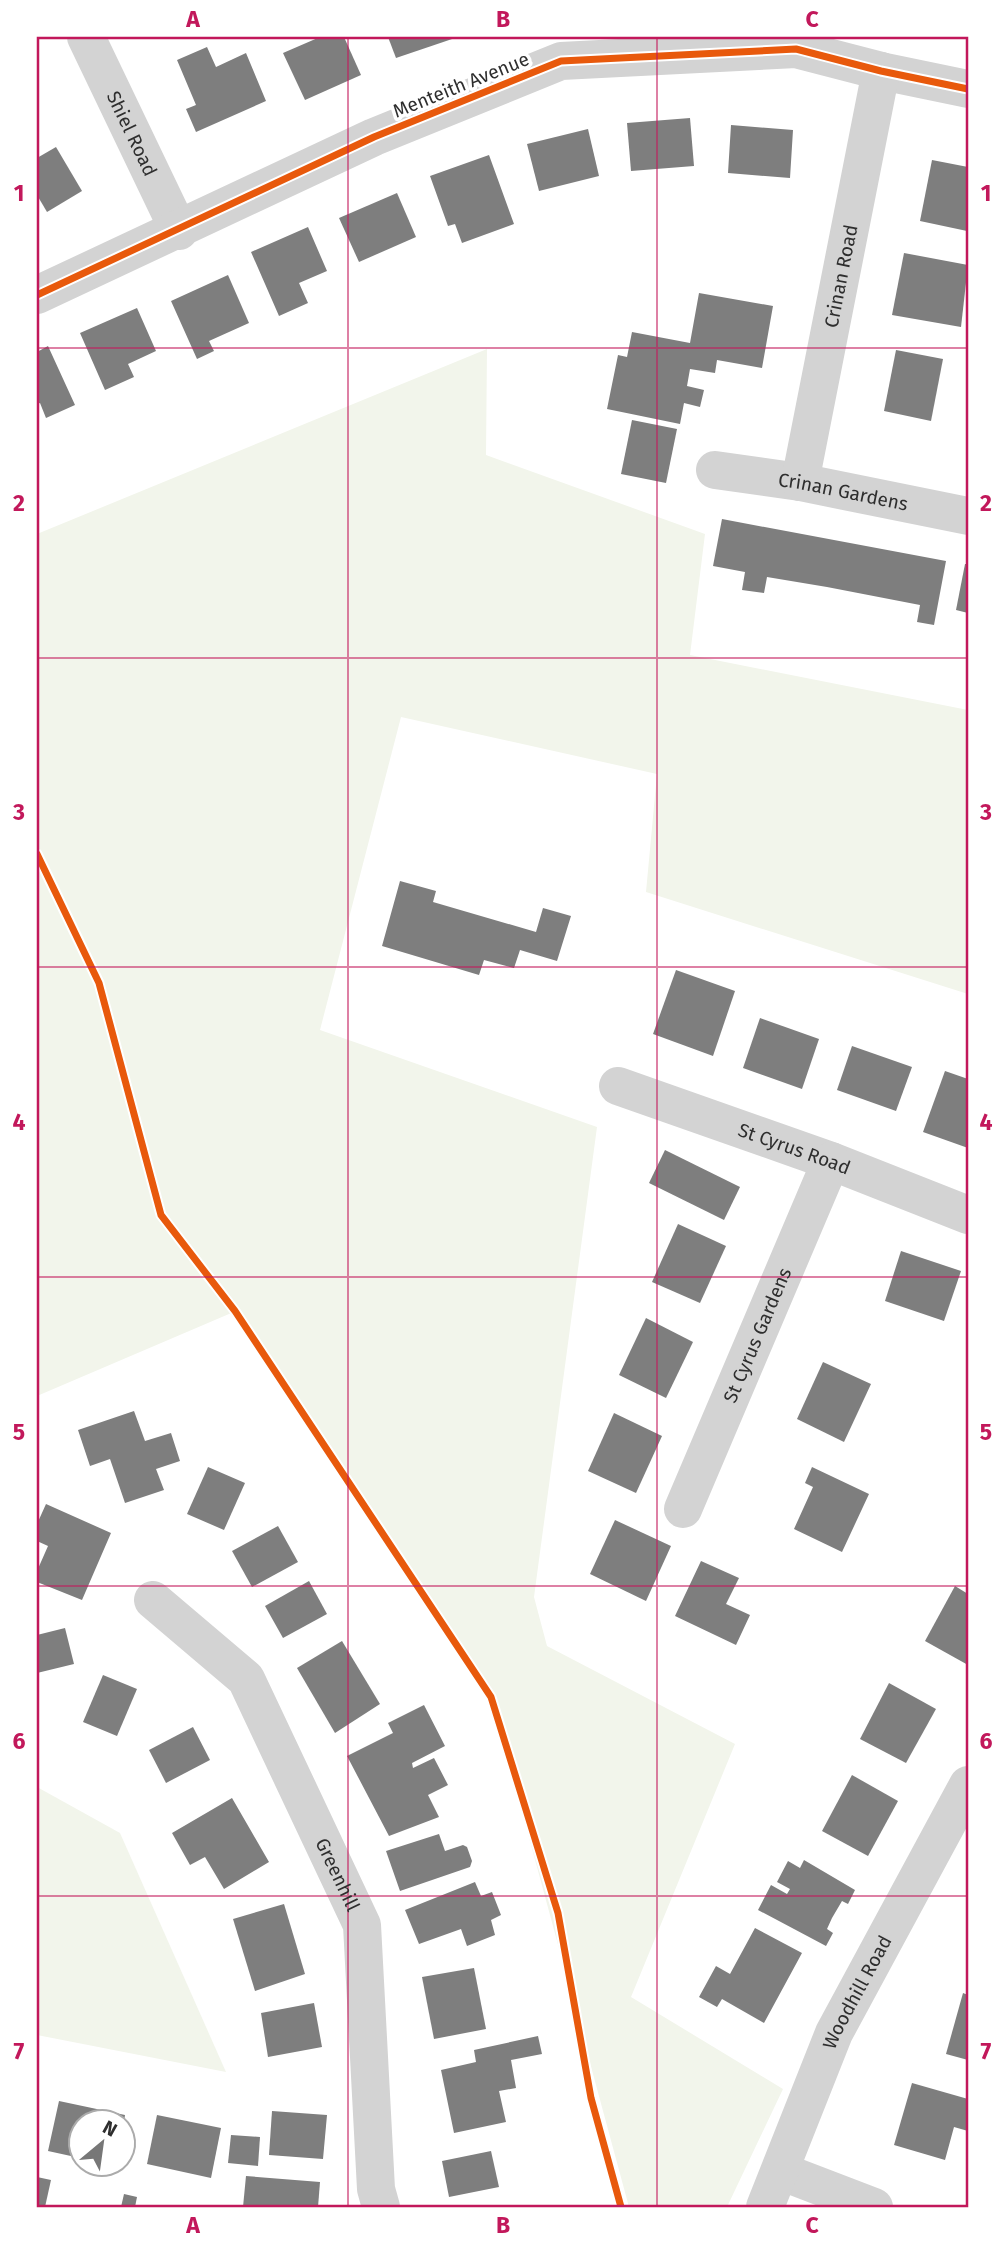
<svg xmlns="http://www.w3.org/2000/svg" width="1005" height="2244" viewBox="0 0 1005 2244" font-family="'Fira Sans',sans-serif">
	<rect width="100%" height="100%" fill="#fff"/>
	<g fill="#f2f5eb">
		<polygon points="487,349 486,455 705,534 690,655 968,710 968,994 646,892 657,774 401,717 320,1030 597,1127 534,1597 547,1646 735,1744 631,1997 783,2089 727,2207 629,2207 491,1697 236,1311 37,1396 37,534"/>
		<polygon points="37,1787 120,1833 226,2072 37,2035"/>
	</g>
	<g fill="#7e7e7e">
		<polygon points="320,37 344,37 361,75 305,100 283,53"/>
		<polygon points="388,37 458,37 396,58"/>
		<polygon points="207,47 216,67 246,53 266,101 196,132 186,109 196,105 177,60"/>
		<polygon points="690,118 694,166 631,171 627,123"/>
		<polygon points="731,125 793,130 790,178 728,173"/>
		<polygon points="588,129 599,176 539,191 527,144"/>
		<polygon points="56,147 82,191 47,212 37,195 37,158"/>
		<polygon points="489,155 514,224 462,243 455,224 448,226 430,176"/>
		<polygon points="932,160 968,167 967,231 920,221"/>
		<polygon points="397,193 416,237 359,262 339,218"/>
		<polygon points="308,227 327,271 299,283 308,303 279,316 251,252"/>
		<polygon points="904,253 968,265 961,327 892,315"/>
		<polygon points="228,275 249,323 209,341 214,351 197,359 171,301"/>
		<polygon points="699,293 773,306 762,368 717,360 715,373 690,369 687,386 704,390 700,407 684,403 680,424 607,409 618,355 627,357 632,332 690,343"/>
		<polygon points="137,308 156,351 128,364 134,377 105,390 80,333"/>
		<polygon points="48,346 75,405 46,418 40,403 37,404 37,352"/>
		<polygon points="896,350 943,359 931,421 884,411"/>
		<polygon points="632,420 677,429 666,483 621,474"/>
		<polygon points="722,519 946,561 934,625 917,622 920,605 827,587 767,577 764,593 742,590 745,572 713,566"/>
		<polygon points="965,564 968,564 968,613 956,610"/>
		<polygon points="400,881 436,891 433,902 536,932 543,908 571,916 557,961 520,950 514,968 484,960 479,975 382,946"/>
		<polygon points="676,970 735,991 713,1056 653,1034"/>
		<polygon points="760,1018 819,1039 802,1089 743,1068"/>
		<polygon points="852,1046 912,1067 896,1111 837,1090"/>
		<polygon points="945,1071 968,1079 968,1148 923,1132"/>
		<polygon points="665,1150 740,1187 724,1220 649,1183"/>
		<polygon points="678,1224 726,1246 700,1303 652,1282"/>
		<polygon points="901,1251 961,1271 944,1321 885,1301"/>
		<polygon points="646,1318 693,1342 666,1398 619,1375"/>
		<polygon points="823,1362 871,1384 844,1442 797,1419"/>
		<polygon points="134,1411 145,1441 171,1433 180,1461 156,1469 164,1490 125,1503 110,1459 90,1466 78,1430"/>
		<polygon points="614,1413 662,1436 636,1493 588,1471"/>
		<polygon points="208,1467 245,1483 224,1530 187,1514"/>
		<polygon points="812,1467 869,1494 842,1552 794,1529 813,1487 805,1483"/>
		<polygon points="46,1504 111,1533 82,1600 37,1582 37,1571 48,1546 37,1541 37,1524"/>
		<polygon points="615,1520 671,1546 646,1601 590,1574"/>
		<polygon points="278,1526 298,1562 252,1587 232,1551"/>
		<polygon points="701,1561 739,1578 726,1604 750,1615 736,1645 675,1616"/>
		<polygon points="309,1581 327,1614 283,1638 265,1606"/>
		<polygon points="955,1586 968,1594 968,1665 925,1641"/>
		<polygon points="65,1628 74,1664 37,1673 37,1635"/>
		<polygon points="342,1641 380,1704 335,1733 297,1668"/>
		<polygon points="103,1675 137,1689 117,1736 83,1722"/>
		<polygon points="889,1683 936,1709 906,1763 860,1739"/>
		<polygon points="424,1705 445,1746 412,1763 413,1768 434,1758 448,1785 428,1795 439,1817 389,1836 347,1756 393,1733 388,1723"/>
		<polygon points="193,1727 210,1760 166,1783 149,1750"/>
		<polygon points="852,1775 898,1801 868,1856 822,1831"/>
		<polygon points="232,1798 269,1862 224,1889 205,1857 190,1865 172,1833"/>
		<polygon points="439,1834 445,1851 463,1845 467,1847 472,1861 470,1867 400,1891 386,1851"/>
		<polygon points="804,1860 855,1890 848,1904 842,1901 832,1918 827,1929 833,1933 826,1946 758,1910 771,1885 787,1894 790,1889 777,1882 788,1861 800,1868"/>
		<polygon points="475,1882 481,1896 492,1892 501,1915 491,1920 495,1935 467,1946 461,1929 419,1944 405,1910"/>
		<polygon points="284,1904 305,1974 255,1991 233,1919"/>
		<polygon points="755,1928 802,1953 764,2023 722,1999 717,2007 699,1997 716,1966 730,1974"/>
		<polygon points="474,1968 486,2029 434,2039 422,1977"/>
		<polygon points="963,1993 968,1995 968,2060 946,2054"/>
		<polygon points="314,2003 322,2047 268,2057 261,2013"/>
		<polygon points="538,2036 542,2054 511,2060 516,2088 499,2091 506,2122 454,2133 441,2070 476,2062 474,2050"/>
		<polygon points="912,2083 968,2099 968,2131 954,2127 945,2160 894,2145"/>
		<polygon points="59,2101 125,2115 124,2122 80,2122 80,2158 48,2151"/>
		<polygon points="272,2111 327,2115 323,2159 269,2155"/>
		<polygon points="157,2115 221,2128 211,2178 147,2164"/>
		<polygon points="231,2135 260,2137 258,2166 228,2163"/>
		<polygon points="491,2151 499,2187 449,2197 442,2161"/>
		<polygon points="246,2176 320,2182 318,2207 243,2207"/>
		<polygon points="37,2177 51,2180 45,2207 37,2207"/>
		<polygon points="124,2194 137,2197 135,2207 121,2207"/>
	</g>
	<g fill="none" stroke-linecap="round" stroke-linejoin="round">
		<g stroke="#d3d3d3" stroke-width="38">
			<path id="s1" d="M86,37L179,231"/>
			<polyline points="37,295 374,137 561,61 796,49 881,71 968,89"/>
			<path id="s2" d="M715,470L800,482L968,516"/>
			<path id="s3" d="M800,482L881,71"/>
			<path id="s4" d="M618,1086L831,1161L968,1215"/>
			<path id="s5" d="M683,1509L831,1161"/>
			<path id="s6" d="M153,1600L246,1679L362,1925L376,2189L381,2207"/>
			<polyline points="780,2171 874,2207"/>
			<path id="s7" d="M765,2207L834,2033L968,1785"/>
		</g>
		<g stroke="#fff" stroke-width="11">
			<g id="cycleway">
				<polyline points="37,295 374,137 561,61 796,49 881,71 968,89"/>
				<polyline points="37,854 99,983 161,1215 235,1311 491,1697 558,1913 591,2098 621,2207"/>
			</g>
		</g>
		<use href="#cycleway" stroke="#e8590c" stroke-width="7"/>
	</g>
	<path fill="none" stroke="#c2185b" stroke-width="2" stroke-opacity="0.55" d="M348,37V2207M657,37V2207M37,348H968M37,658H968M37,967H968M37,1277H968M37,1586H968M37,1896H968"/>
	<g text-anchor="middle" dominant-baseline="central" stroke-width="7" stroke-linejoin="round" paint-order="stroke">
		<g font-size="19" fill="#2e2e2e" stroke="#fff">
			<text transform="translate(461 85) rotate(-22)">Menteith Avenue</text>
			<text stroke="none"><textPath href="#s1" startOffset="107">Shiel Road</textPath></text>
			<text stroke="none"><textPath href="#s3" startOffset="210">Crinan Road</textPath></text>
			<text stroke="none"><textPath href="#s2" startOffset="130">Crinan Gardens</textPath></text>
			<text stroke="none"><textPath href="#s4" startOffset="187">St Cyrus Road</textPath></text>
			<text stroke="none"><textPath href="#s5" startOffset="189">St Cyrus Gardens</textPath></text>
			<text stroke="none"><textPath href="#s6" startOffset="338">Greenhill</textPath></text>
			<text stroke="none"><textPath href="#s7" startOffset="234">Woodhill Road</textPath></text>
		</g>
	</g>
	<rect width="1005" height="2244" fill="none" stroke="#ffffff" stroke-width="77"/>
	<g transform="translate(102 2143) rotate(29)"><circle r="33" fill="#ffffff" stroke="#ababab" stroke-width="2"/>
	<path d="M0-5L12 26L0 18L-12 26Z" fill="#777777"/>
	<text y="-10" font-size="19" font-weight="bold" text-anchor="middle" fill="#2e2e2e">N</text>
	</g>
	<rect x="38" y="38" width="929" height="2168" fill="none" stroke="#c2185b" stroke-width="2.5"/>
	<g font-size="23" text-anchor="middle" font-weight="bold" fill="#c2185b">
		<text x="193" y="27">A</text>
		<text x="503" y="27">B</text>
		<text x="812" y="27">C</text>
		<text x="19" y="201">1</text>
		<text x="986" y="201">1</text>
		<text x="19" y="511">2</text>
		<text x="986" y="511">2</text>
		<text x="19" y="820">3</text>
		<text x="986" y="820">3</text>
		<text x="19" y="1130">4</text>
		<text x="986" y="1130">4</text>
		<text x="19" y="1440">5</text>
		<text x="986" y="1440">5</text>
		<text x="19" y="1749">6</text>
		<text x="986" y="1749">6</text>
		<text x="19" y="2059">7</text>
		<text x="986" y="2059">7</text>
		<text x="193" y="2233">A</text>
		<text x="503" y="2233">B</text>
		<text x="812" y="2233">C</text>
	</g>
</svg>
